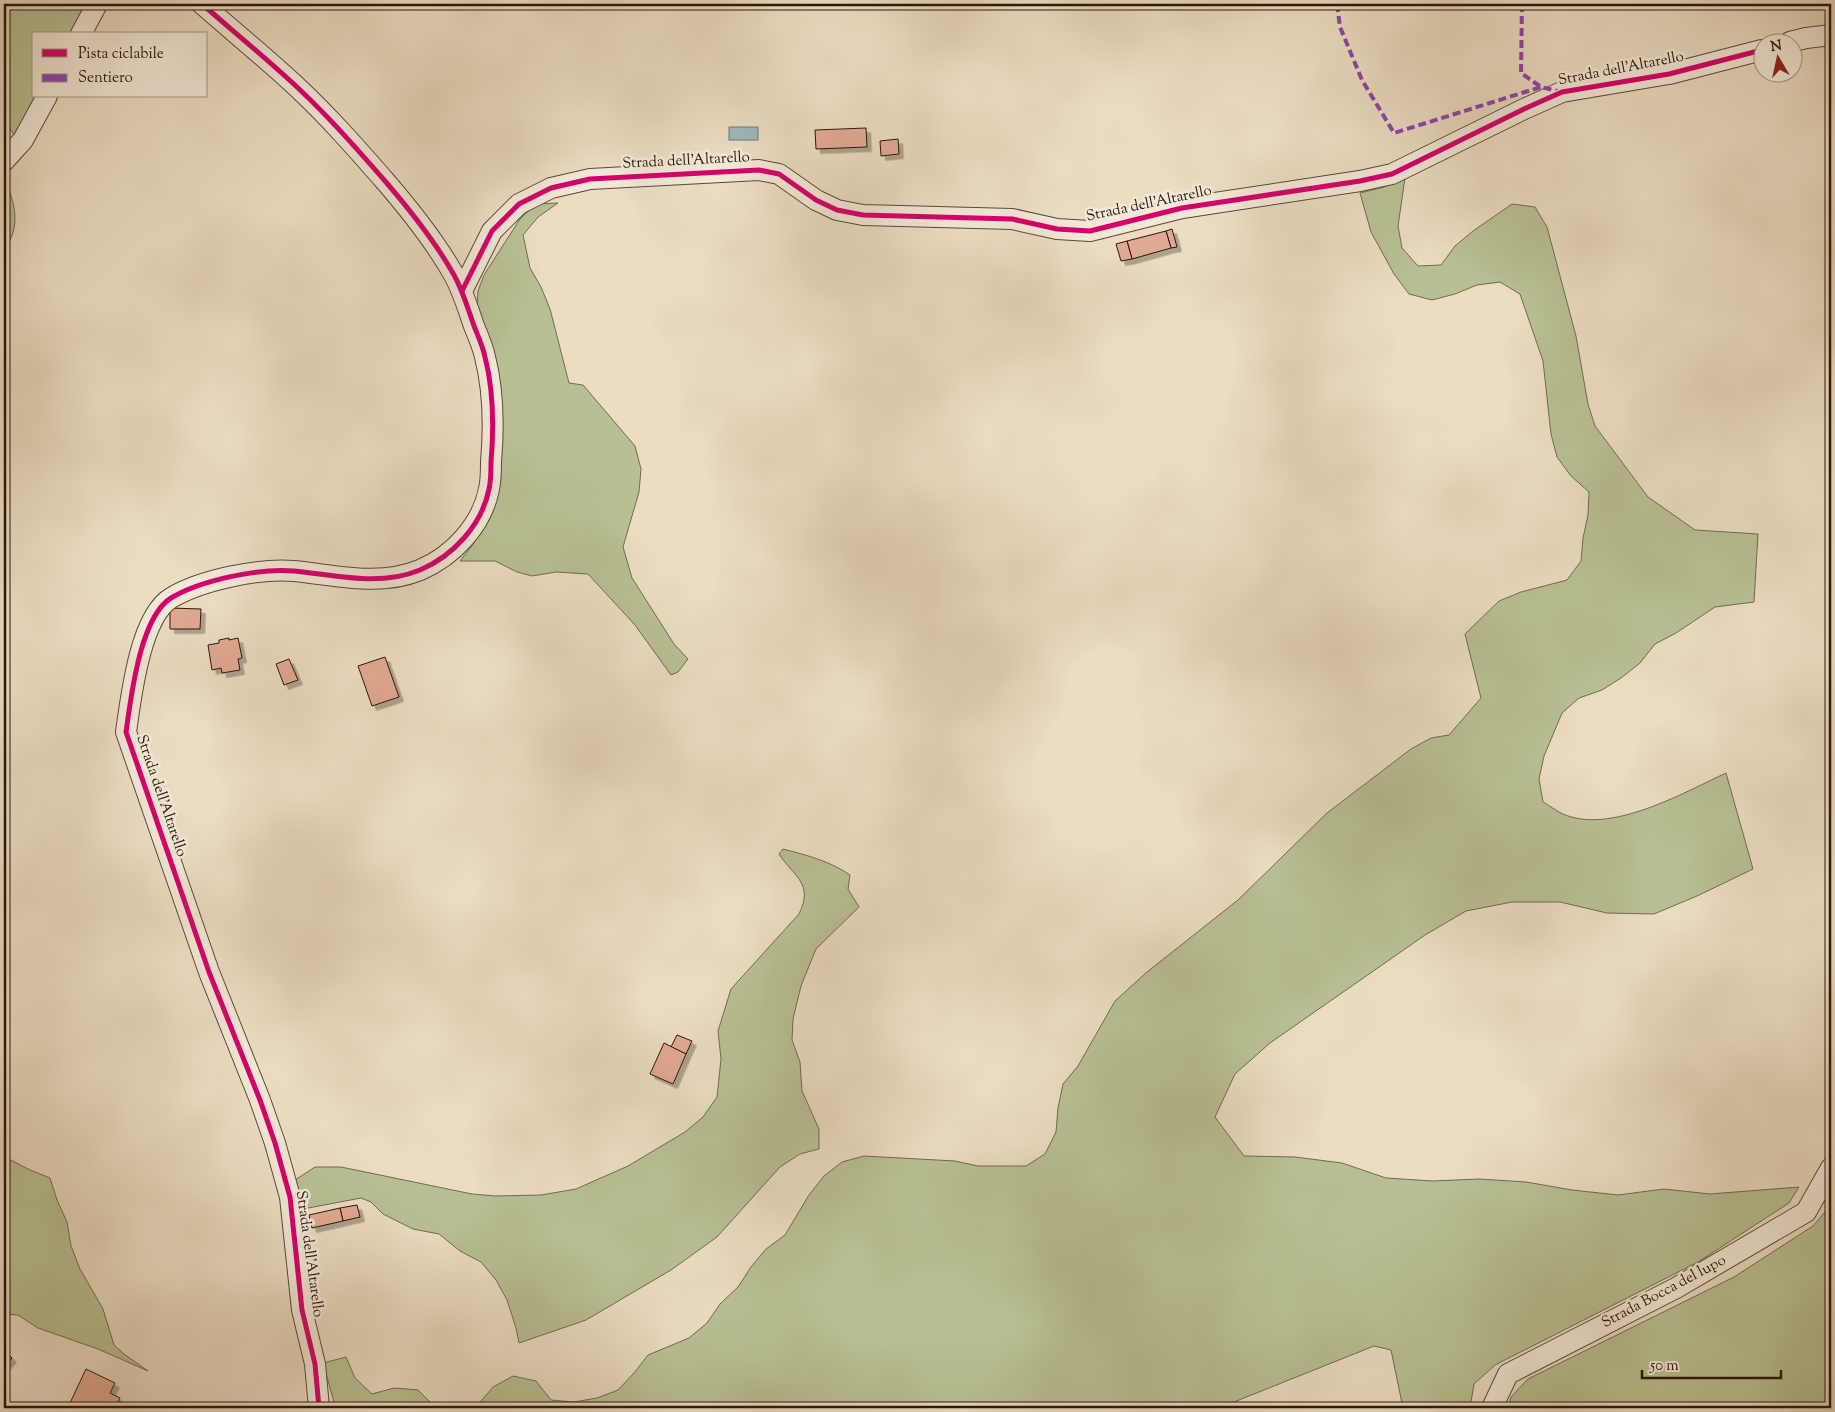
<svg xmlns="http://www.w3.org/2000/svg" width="1835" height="1412" viewBox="0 0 1835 1412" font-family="'Sorts Mill Goudy',serif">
	<defs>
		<filter id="shadow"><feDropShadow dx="4.5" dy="4.5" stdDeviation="0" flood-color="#0004"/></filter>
	</defs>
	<rect width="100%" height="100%" fill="#ebdcc2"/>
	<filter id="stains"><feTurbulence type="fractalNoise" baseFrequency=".004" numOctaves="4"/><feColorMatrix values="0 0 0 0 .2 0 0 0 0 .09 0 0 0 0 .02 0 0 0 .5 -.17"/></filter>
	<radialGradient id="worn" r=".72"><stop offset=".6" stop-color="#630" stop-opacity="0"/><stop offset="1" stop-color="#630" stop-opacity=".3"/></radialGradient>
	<g fill="#b8c093" stroke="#716b50">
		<polygon points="4,4 88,4 72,34 34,34 34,96 36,96 14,135 4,119"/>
		<path d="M1405,178L1398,226L1402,248L1418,266L1441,265L1455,246L1473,231L1512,204L1535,207L1547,227L1576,336L1588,404L1595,426L1648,497L1695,530L1758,534L1754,602L1715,607L1676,633L1655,644L1640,663L1621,678L1602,690L1579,698L1562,713L1544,756L1539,779L1543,802C1549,805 1556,811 1563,814C1610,835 1683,793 1726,773L1753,869L1697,896L1654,914L1607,913L1560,902H1512L1466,911L1425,935L1270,1043L1235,1074L1215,1117L1244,1156L1295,1157L1342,1163L1386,1178L1433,1181L1479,1179L1526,1182L1572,1190L1618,1195L1664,1189L1710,1194L1799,1187L1789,1203L1698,1262L1495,1365L1474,1384L1470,1408H1403L1391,1350L1374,1346L1219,1408H472L477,1406L493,1387L513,1376L536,1381L551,1400L574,1402L597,1398L618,1390L634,1373L648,1355L689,1338L707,1323L720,1304L738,1287L751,1267L766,1249L785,1235L809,1195L824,1176L842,1162L864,1156L955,1161L978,1166H1026L1045,1154L1056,1132L1058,1108L1063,1084L1078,1066L1115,1001L1147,972L1238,900L1327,813L1411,749L1431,738L1449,735L1481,698L1465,634L1499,601L1521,592L1567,580L1581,561L1583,538L1588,515L1589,492L1571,476L1557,457L1551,434L1543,361L1520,294L1500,282L1477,285L1455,294L1432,300L1409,294L1394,274L1371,232L1360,193L1384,187Z"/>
		<path d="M4,180C16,202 21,228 4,250Z"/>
		<polygon points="558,203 538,217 523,235 530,268 541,287 550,309 569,383 583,385 635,446 641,469 639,492 623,547 632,578 674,644 688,659 678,672 671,675 635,625 588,574 556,572 532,576 517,572 495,561 460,561 474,543 491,510 477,307 478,291 484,275 520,219 536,204"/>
		<path d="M783,849C806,855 830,861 850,875L848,889L859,907L816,949L801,986L793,1019L792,1040L800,1062L802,1091L819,1129V1149L800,1154L780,1167L717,1237L671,1270L586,1320L519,1343L516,1328L507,1300L496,1280L481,1262L460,1251L439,1234L413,1229L383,1214L371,1202L361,1198L303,1209L295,1180L315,1167H341L472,1194L495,1196L541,1195L576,1189L628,1166L685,1132L703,1117L717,1097L721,1059L718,1031L731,989L799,914C814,883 794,877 779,854Z"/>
		<polygon points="4,1150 7,1158 28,1169 50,1178 57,1200 67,1222 71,1246 80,1269 103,1309 114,1345 124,1354 148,1371 98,1349 38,1328 18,1315 4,1314"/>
		<polygon points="1831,1205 1831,1408 1761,1408 1757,1407 1752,1408 1508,1408 1511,1397 1528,1379 1734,1277 1813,1226"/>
		<polygon points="346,1357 355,1378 372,1394 394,1388 418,1390 436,1408 338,1408 334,1402 323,1363"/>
	</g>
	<rect fill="#9bbabb" stroke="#6e7875" x="729" y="127" width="29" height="13"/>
	<g fill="#e2a992" stroke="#2a160d" filter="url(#shadow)">
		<polygon points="866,128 867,147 816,149 815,130"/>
		<polygon points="898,139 899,154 881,156 880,141"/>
		<polygon points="1172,229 1177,247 1171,248 1166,231"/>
		<polygon points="1166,231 1171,248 1132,259 1127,241"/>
		<polygon points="1127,241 1132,259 1121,261 1116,244"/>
		<polygon points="170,608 201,609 200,629 170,629"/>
		<polygon points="229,638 229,640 238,638 242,658 238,659 240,670 222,673 221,668 212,670 208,645 219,643 219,640"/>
		<polygon points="385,657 399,697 372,706 358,666"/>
		<polygon points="289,659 298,680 284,685 276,664"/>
		<polygon points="677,1035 692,1041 686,1054 671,1047"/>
		<polygon points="664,1043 686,1054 673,1084 650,1074"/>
		<polygon points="357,1205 360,1217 343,1221 340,1208"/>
		<polygon points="340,1208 343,1221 312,1228 309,1215"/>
		<polygon points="4,1350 12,1358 4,1367"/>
		<polygon points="86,1369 115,1383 110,1393 120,1398 115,1408 81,1408 70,1403"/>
	</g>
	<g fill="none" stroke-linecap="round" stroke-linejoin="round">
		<g stroke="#5a483a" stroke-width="22">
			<g id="street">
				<path d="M202,4C234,32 267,59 298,88C329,117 357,149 385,181C410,210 435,241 454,275C463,291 468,309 474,326C478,336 483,347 485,357C494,392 494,427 491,462C491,471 491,481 489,489C482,525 453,556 420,570C379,587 336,575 294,571C259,568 201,580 171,598C140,617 131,697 126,732L209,972L260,1100L275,1143L290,1197L302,1310L315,1364L319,1408"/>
				<polyline points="81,34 97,4"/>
				<polyline points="1790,42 1806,38 1831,35"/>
				<polyline points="4,161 23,140 47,96"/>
				<polyline points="462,291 492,231 519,204 551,188 590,179 759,170 779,174 816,200 837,210 863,215 1012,219 1057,229 1090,231 1182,208 1360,181 1392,174 1524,109 1562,92 1669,74 1762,50"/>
				<polyline points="1492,1408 1508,1374 1676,1288 1806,1212 1831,1168"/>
			</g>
		</g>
		<use href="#street" stroke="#f2e8d7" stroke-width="20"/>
		<g stroke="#8e44ad" stroke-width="4" stroke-dasharray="8 4" stroke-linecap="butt">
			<polyline points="1337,4 1340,27 1362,80 1394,133 1541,87"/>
			<polyline points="1522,4 1521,73 1541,87 1562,92"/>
		</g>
		<g stroke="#f2e8d7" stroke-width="8">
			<g id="cycleway">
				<path d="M202,4C234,32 267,59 298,88C329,117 357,149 385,181C410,210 435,241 454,275C463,291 468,309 474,326C478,336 483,347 485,357C494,392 494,427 491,462C491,471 491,481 489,489C482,525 453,556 420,570C379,587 336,575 294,571C259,568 201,580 171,598C140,617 131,697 126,732L209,972L260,1100L275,1143L290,1197L302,1310L315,1364L319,1408"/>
				<polyline points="462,291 492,231 519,204 551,188 590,179 759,170 779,174 816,200 837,210 863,215 1012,219 1057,229 1090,231 1182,208 1360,181 1392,174 1524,109 1562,92 1669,74 1762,50"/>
			</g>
		</g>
		<use href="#cycleway" stroke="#d6006c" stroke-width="5"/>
	</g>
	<g text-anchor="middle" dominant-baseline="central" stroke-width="5" stroke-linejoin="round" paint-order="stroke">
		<g font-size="15" fill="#2a160d" stroke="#f2e8d7">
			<text transform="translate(1621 69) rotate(-11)">Strada dell'Altarello</text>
			<text transform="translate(686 161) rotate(-3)">Strada dell'Altarello</text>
			<text transform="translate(1149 204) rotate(-12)">Strada dell'Altarello</text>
			<text transform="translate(161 796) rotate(71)">Strada dell'Altarello</text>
			<text transform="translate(309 1254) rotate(82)">Strada dell'Altarello</text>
			<text transform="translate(1664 1292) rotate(-28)">Strada Bocca del lupo</text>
		</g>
	</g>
	<rect width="1835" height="1412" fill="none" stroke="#ebdcc2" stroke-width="20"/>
	<rect x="5" y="5" width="1825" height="1402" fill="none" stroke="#2a160d" stroke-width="2.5"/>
	<rect x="10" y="10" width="1815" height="1392" fill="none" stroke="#2a160d"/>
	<rect x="32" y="32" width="175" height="65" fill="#f2e8d7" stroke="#a29486"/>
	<rect x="42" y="49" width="25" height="8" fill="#d6006c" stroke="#a29486"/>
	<text x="78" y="58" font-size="15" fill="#2a160d">Pista ciclabile</text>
	<rect x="42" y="74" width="25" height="8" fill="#8e44ad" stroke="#a29486"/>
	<text x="78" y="82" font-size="15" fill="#2a160d">Sentiero</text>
	<g transform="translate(1778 58) rotate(351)"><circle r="24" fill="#f2e8d7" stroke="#a29486"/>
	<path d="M0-4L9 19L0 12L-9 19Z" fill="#8f2418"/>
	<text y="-8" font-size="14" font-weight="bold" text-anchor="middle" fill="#2a160d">N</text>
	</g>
	<path d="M1642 1370v8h139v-8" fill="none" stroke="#2a160d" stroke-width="2.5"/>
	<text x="1650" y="1370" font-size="15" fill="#2a160d" stroke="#f2e8d7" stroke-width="4" paint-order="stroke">50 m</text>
	<rect width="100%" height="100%" filter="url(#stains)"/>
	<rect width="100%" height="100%" fill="url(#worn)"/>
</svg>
